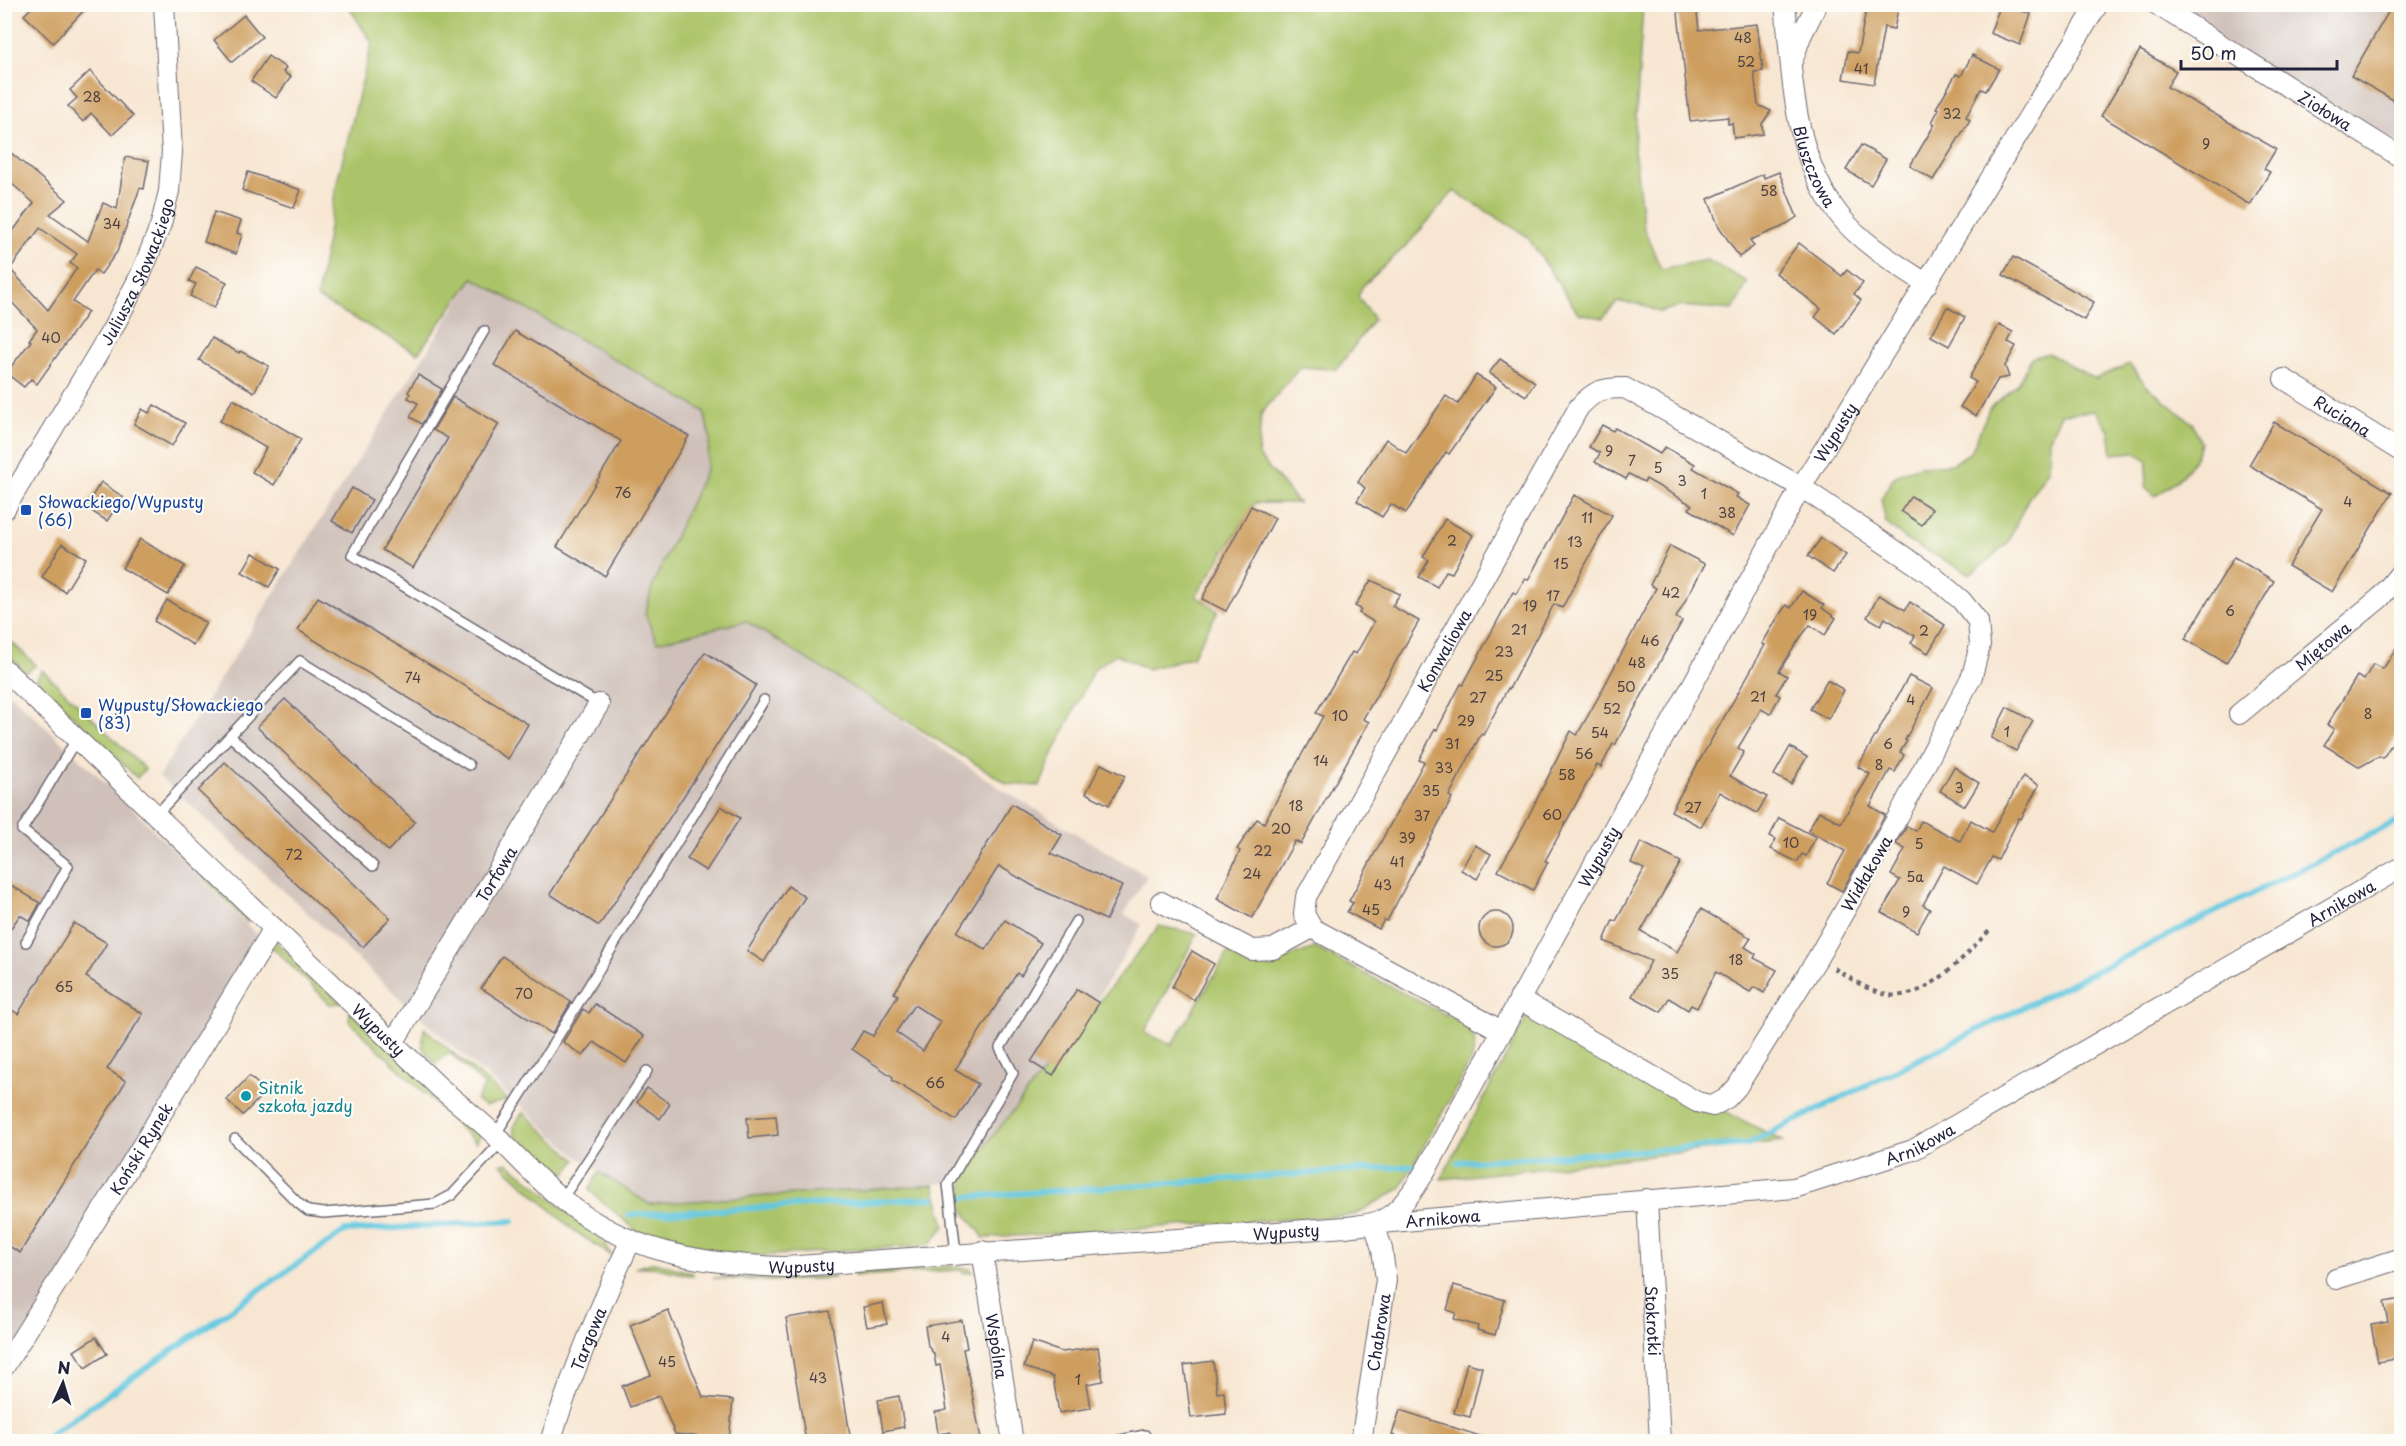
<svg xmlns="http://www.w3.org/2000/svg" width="2406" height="1446" viewBox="0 0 2406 1446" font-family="'Playpen Sans',sans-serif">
	<rect width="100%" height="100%" fill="#fdfcf7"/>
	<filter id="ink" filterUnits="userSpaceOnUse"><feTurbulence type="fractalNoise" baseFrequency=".0167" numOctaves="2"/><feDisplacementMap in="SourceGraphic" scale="12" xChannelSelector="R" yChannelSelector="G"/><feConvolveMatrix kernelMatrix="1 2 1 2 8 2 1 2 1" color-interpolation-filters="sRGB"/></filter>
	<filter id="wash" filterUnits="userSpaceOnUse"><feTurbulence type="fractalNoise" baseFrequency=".008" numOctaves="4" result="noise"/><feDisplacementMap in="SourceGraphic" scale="24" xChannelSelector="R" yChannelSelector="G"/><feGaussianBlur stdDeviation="1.35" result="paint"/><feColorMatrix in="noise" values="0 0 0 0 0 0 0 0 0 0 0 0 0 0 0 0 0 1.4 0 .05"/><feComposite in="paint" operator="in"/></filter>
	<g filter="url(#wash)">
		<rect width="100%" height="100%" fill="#f7e6d1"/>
		<g fill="#cfc1ba">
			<polygon points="2160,5 2401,5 2401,144"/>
			<polygon points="473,278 771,450 657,641 746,621 886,710 1001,789 1147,876 1124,914 1142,925 988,1180 649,1204 579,1158 429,1025 159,776"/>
			<polygon points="5,689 130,806 267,945 5,1365"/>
		</g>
		<g fill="#acc469" stroke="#677352" stroke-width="1.5">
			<polygon points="347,4 1643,5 1634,149 1644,229 1661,269 1707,260 1748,282 1733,310 1681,306 1659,312 1640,304 1617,302 1603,318 1578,313 1527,236 1454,191 1409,243 1362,287 1358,297 1374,319 1337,369 1300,367 1261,414 1258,455 1298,503 1255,503 1196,596 1218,611 1192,657 1147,669 1116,654 1094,669 1051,758 1040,786 1008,784 746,621 657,642 645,614 653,584 706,469 710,438 704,411 473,278 418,353 317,298 337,182 372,43"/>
			<path d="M2048,353L2095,379L2129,364L2146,385L2193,424L2201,443C2193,469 2178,481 2156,496L2145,487L2148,461L2135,452L2112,454L2109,431L2096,411L2061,414L2050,438L2049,469L2028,499L2007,544L1971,574L1908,541L1886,523L1881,499L1893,478L1904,471L1921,466L1952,464L1971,452L1989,409L2018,384L2031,358Z"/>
			<polygon points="5,637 6,637 36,665 26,673 5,651"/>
			<polygon points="42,670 145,769 137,778 36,680"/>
			<polygon points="170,843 246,913 247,922"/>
			<polygon points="1159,926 1197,934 1144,1033 1172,1045 1229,951 1265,965 1315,948 1466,1025 1475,1041 1472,1059 1400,1189 1354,1215 984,1238 961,1207 963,1174"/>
			<polygon points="264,939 275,941 341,1003 330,1004"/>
			<polygon points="350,1011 479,1135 476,1143 349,1021"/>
			<polygon points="1530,1011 1783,1141 1441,1179"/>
			<polygon points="424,1028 508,1100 485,1106 476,1100 485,1086 449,1052 436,1064 422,1047"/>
			<polygon points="523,1112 576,1160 566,1173 554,1173 514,1136 514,1126"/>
			<polygon points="508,1163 605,1242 611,1255 574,1231 501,1164"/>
			<polygon points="599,1172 649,1204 934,1185 945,1226 929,1245 759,1256 718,1254 638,1232 589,1190"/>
			<polygon points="654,1262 693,1273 693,1276 652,1267 635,1268"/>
			<polygon points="956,1266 970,1269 973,1272 964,1273 960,1270 854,1276 854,1273"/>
			<polygon points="834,1276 834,1278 772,1281 713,1278"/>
		</g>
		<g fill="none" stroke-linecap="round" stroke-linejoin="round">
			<g stroke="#61c7df" stroke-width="6">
				<polyline points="1458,1162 1748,1144 2402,819"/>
				<polyline points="965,1197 1415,1166"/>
				<polyline points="629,1215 934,1198"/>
				<polyline points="39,1442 345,1231 513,1221"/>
			</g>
		</g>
		<g id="blocks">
			<g fill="#ce9e5e" fill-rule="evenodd">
				<polygon points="35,4 90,4 53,43 24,15"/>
				<polygon points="1677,4 1696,4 1699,30 1757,24 1763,71 1754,72 1758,105 1771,111 1762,124 1763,134 1734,138 1732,123 1728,124 1728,117 1690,121"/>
				<polygon points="1867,4 1899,4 1894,29 1884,27 1874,84 1843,79 1848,51 1858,53"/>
				<polygon points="2001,4 2031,14 2020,45 1990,33"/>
				<polygon points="2393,4 2402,4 2402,105 2351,76"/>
				<polygon points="244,15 262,37 232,62 214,40"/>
				<polygon points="2140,50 2176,71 2167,87 2276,149 2264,169 2270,172 2250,205 2101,116"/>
				<polygon points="1972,55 1999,69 1986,91 1981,89 1966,117 1970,120 1933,180 1910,166 1935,124 1932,122 1939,109 1936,108 1956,74 1961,76"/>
				<polygon points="268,56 286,68 283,72 291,77 276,98 251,81"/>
				<polygon points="90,71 133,116 112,135 91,113 83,122 68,106 77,98 70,90"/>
				<polygon points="1861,145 1886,159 1871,185 1846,170"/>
				<path d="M4,147L67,200L50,214L88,241L103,203L117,209L125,157L149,161L144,189L140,188L117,252L101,274L95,270L73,302L88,312L37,384L31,379L24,387L6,373L31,341L29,340L37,329L4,294V243L34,203L4,177ZM40,228L77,254L70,263L77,268L48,310L10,269Z"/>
				<polygon points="248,172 301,190 294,208 242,190"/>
				<polygon points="1779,172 1797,217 1782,227 1750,240 1754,246 1739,257 1718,225 1708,199 1763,174 1764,178"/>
				<polygon points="214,212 241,221 237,233 242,235 236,254 204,242"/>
				<polygon points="1799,243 1842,276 1847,270 1863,283 1854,294 1861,300 1836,334 1815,317 1821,309 1776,273"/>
				<polygon points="2013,257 2094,302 2084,320 2003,275"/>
				<polygon points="196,267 227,282 214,308 190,296 196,284 189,281"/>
				<polygon points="1947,307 1965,317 1949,346 1931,336"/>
				<polygon points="1999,325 2013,332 2008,342 2016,346 2005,366 2009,377 1998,379 1976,416 1960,407 1976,382 1969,378"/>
				<polygon points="515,331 689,436 605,576 557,547 621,441 494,365"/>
				<polygon points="212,338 239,353 240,351 269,366 254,392 199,360"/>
				<polygon points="1500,359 1535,382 1526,396 1489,373"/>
				<polygon points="418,375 442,389 422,424 410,417 418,403 408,398 410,394 408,392"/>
				<polygon points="1476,375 1496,387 1449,454 1446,452 1406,513 1391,504 1382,517 1357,501 1365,488 1358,482 1386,439 1406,453 1446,396 1458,404"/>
				<polygon points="453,397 499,424 413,568 382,550 448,438 433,430"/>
				<polygon points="233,399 301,439 274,485 252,472 266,448 220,421"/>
				<polygon points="154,405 185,423 172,446 134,424 142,409 149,413"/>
				<polygon points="2274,422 2392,493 2332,592 2288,566 2322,509 2249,465"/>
				<polygon points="1602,425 1613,431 1615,428 1660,454 1665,447 1695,464 1693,468 1738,494 1736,497 1750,505 1733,536 1689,509 1692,505 1646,479 1644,482 1629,474 1626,479 1595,462 1600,453 1589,447"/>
				<polygon points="101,482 123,497 107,521 85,507"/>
				<polygon points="352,488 372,500 352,533 332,521"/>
				<polygon points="1574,495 1612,515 1562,608 1554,604 1509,689 1508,688 1483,735 1481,734 1449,796 1452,798 1387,921 1384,920 1379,929 1347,912 1353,903 1349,901 1424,762 1419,760 1435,729 1437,730 1461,684 1463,685 1513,592 1516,594 1525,579 1528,580"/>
				<polygon points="1911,496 1932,509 1922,525 1901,511"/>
				<polygon points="1251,506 1275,518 1226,611 1202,599"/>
				<polygon points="1445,519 1473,535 1452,573 1446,571 1437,587 1419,577 1429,560 1423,557"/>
				<polygon points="1821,538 1846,555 1833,573 1808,556"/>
				<polygon points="140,539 185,566 168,595 122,568"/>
				<polygon points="62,544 86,558 65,592 42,577"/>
				<polygon points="1670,546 1705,564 1676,618 1682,621 1615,745 1613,744 1601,767 1597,765 1545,861 1548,862 1533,890 1498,871 1525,823 1571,731 1577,735 1599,696 1656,588 1650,585"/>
				<polygon points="253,553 280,569 269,587 242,572"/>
				<polygon points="2234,557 2274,581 2226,663 2185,639"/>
				<polygon points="1371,580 1400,594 1392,606 1419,621 1363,719 1369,722 1301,844 1295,841 1252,918 1217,899 1240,851 1237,849 1257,819 1264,823 1323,716 1316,713 1352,652 1356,654 1374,622 1359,613 1361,609 1355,606"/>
				<polygon points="1802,591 1824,605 1822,608 1836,618 1825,635 1810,625 1800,638 1779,671 1787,676 1776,694 1780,696 1770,714 1761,709 1738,748 1744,752 1730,776 1767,797 1757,813 1720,792 1701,827 1671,811 1765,645 1762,644 1775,622 1786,605 1791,608"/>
				<polygon points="1879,595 1905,610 1910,602 1945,625 1928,653 1911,643 1915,636 1885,618 1881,625 1867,617"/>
				<polygon points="318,597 528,724 508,759 298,630"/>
				<polygon points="167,600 206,623 193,645 154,621"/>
				<polygon points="2402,639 2402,727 2383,758 2379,756 2360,767 2324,745 2334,729 2327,725 2357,676 2364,680 2373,664 2383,669"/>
				<polygon points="705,652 756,685 599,926 550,894"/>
				<polygon points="1909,676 1933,688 1905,740 1907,741 1900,752 1904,755 1895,772 1890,770 1870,806 1885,815 1842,891 1827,883 1845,851 1808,830 1819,811 1841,823 1870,774 1858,767"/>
				<polygon points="1827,680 1844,690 1828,719 1810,709"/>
				<polygon points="285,699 415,822 388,851 257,727"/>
				<polygon points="2007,707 2033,721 2016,751 1991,738"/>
				<polygon points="1790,747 1807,757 1791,784 1774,775"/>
				<polygon points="225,762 390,918 363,947 198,791"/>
				<polygon points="1101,764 1125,776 1109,805 1086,793"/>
				<polygon points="1954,767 1979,783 1965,806 1940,791"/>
				<polygon points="2023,776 2039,785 2021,819 2019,818 1998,860 1992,857 1977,884 1944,866 1923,905 1930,909 1917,932 1881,912 1900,880 1891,875 1905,849 1896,844 1907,826 1916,831 1921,821 1960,841 1971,820 1992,832"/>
				<path d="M1012,804L1062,835L1051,853L1122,886L1106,920L1033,886L999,866L957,932L986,950L1005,920L1041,943L1021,976L1017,973L955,1070L978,1084L956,1120L892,1080L893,1077L852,1049L863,1031L873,1036L898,995L894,993ZM914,1005L941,1022L923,1051L896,1032Z"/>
				<polygon points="721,806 740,818 706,871 687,859"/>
				<polygon points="1779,818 1816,837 1806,856 1802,854 1797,862 1771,849 1776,839 1770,836"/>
				<polygon points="1641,842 1681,862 1641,931 1677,952 1701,909 1751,938 1745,947 1756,954 1754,958 1777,970 1764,993 1754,987 1750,992 1716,972 1697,1008 1691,1005 1688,1010 1669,998 1661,1012 1632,996 1651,961 1604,941 1613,920 1616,921 1644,869 1631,863"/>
				<polygon points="1475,845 1491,854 1477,879 1461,870"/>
				<polygon points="4,881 40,903 30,921 20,915 4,938"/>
				<polygon points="788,886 805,897 764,962 747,951"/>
				<circle cx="1496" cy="929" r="17"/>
				<polygon points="74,923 107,943 86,977 143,1014 107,1069 126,1081 20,1253 4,1243 4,1005 18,1014"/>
				<polygon points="1192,951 1214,964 1194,1000 1172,987"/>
				<polygon points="502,956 571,1002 552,1034 481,988"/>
				<polygon points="1077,989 1099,1003 1053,1076 1031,1062"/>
				<polygon points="595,1004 644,1036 626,1063 594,1042 583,1056 563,1042 583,1009 589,1013"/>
				<polygon points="249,1076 266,1091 243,1115 227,1100"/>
				<polygon points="647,1088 670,1104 660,1119 637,1102"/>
				<polygon points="776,1116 778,1135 749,1138 747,1118"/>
				<polygon points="1454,1285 1505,1300 1495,1335 1477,1330 1478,1326 1454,1319 1456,1313 1447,1310"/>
				<polygon points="2402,1299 2402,1358 2378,1362 2371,1325 2388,1322 2384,1302"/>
				<polygon points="883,1303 887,1324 867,1327 863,1307"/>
				<polygon points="668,1310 703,1397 733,1400 729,1440 675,1434 659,1396 630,1407 622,1386 651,1375 630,1325"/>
				<polygon points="830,1311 850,1435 806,1442 786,1318"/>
				<polygon points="962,1320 967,1348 963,1349 981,1438 951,1442 950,1432 938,1434 935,1412 947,1410 940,1365 936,1366 934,1354 928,1346 925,1326"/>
				<polygon points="96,1337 107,1354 85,1368 74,1351"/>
				<polygon points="1032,1342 1062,1352 1098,1347 1103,1381 1087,1384 1091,1408 1059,1413 1053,1377 1024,1367"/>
				<polygon points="1213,1361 1217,1393 1224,1392 1226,1414 1191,1418 1184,1365"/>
				<polygon points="1467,1363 1482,1367 1470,1417 1454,1413"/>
				<polygon points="899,1396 904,1427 883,1431 878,1400"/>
				<polygon points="1400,1410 1486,1438 1486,1442 1412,1442 1392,1435"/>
			</g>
		</g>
	</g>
	<g filter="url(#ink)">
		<use href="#blocks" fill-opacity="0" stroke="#6d6770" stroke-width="1.5"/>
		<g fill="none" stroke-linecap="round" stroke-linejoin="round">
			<g stroke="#6d6770" stroke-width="12">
				<g id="lane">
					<polyline points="484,331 352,555 599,704"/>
					<polyline points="230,736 373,866"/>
					<polyline points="156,815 300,661 469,765"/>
					<polyline points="26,942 68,866 22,830 77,738"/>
					<polyline points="495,1135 555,1041 764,700"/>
					<polyline points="235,1139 298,1203 308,1211 324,1213 435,1204 452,1195 502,1141"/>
					<polyline points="562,1199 647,1071"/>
					<polyline points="956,1253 948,1184 1013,1073 1000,1048 1076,921"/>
					<polyline points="1111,1442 1145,1435"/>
				</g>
			</g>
			<g stroke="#6d6770" stroke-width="22">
				<g id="street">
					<path id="s1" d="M1785,4C1793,78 1792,155 1840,216C1861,243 1898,265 1927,284"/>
					<path id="s2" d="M2156,4L2402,158"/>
					<polyline points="1793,59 1801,36 1817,4"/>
					<path id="s3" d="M2284,379L2402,452"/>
					<path id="s4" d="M4,510L112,330L141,274L161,224L169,191L172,152L164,4"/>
					<path id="s5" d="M4,669L440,1088C459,1104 478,1119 496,1136C518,1157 538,1180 562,1199C628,1253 702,1264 784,1267L1346,1227C1360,1225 1374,1225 1386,1218C1413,1203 1438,1146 1454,1119L1801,487L2098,4"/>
					<path id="s6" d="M2239,714L2380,598L2402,571"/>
					<polyline points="1161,902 1252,950 1273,949 1312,928"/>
					<path id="s7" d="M1502,1031L1312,928L1304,914L1306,897L1579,407C1595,390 1602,388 1625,388L1801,487L1933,576L1961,600L1978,621L1980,645L1972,676L1899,815L1817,959L1737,1087L1727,1098L1713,1106L1697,1102L1519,999"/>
					<path id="s8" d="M393,1043L599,704"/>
					<path id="s9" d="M1647,1199L1660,1442"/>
					<path id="s10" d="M1380,1223L1794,1188L1913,1150L2402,867"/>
					<path id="s11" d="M982,1251L1013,1442"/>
					<polyline points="2336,1279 2402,1258"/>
					<path id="s12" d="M4,1367L117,1187L274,928"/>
					<path id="s13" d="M550,1442C572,1372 600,1306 631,1240"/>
					<path id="s14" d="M1361,1442L1386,1280L1382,1249L1374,1223"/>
				</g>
			</g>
			<path stroke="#6d6770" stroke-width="4" stroke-dasharray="4.5 4.5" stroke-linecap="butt" d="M1834,968C1847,976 1860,985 1874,991C1920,1011 1960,960 1989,931"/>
			<use href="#lane" stroke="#fff" stroke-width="9"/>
			<use href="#street" stroke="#fff" stroke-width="20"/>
		</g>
	</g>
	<g fill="#1a4fb4" stroke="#fdfcf7" stroke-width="2">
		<rect x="20" y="504" width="12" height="12" rx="3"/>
		<rect x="80" y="707" width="12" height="12" rx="3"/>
	</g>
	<circle fill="#0f9aa8" stroke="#fdfcf7" stroke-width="2" cx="246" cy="1096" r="6"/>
	<g text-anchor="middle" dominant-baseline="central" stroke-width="4.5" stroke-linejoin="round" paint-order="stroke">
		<g font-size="14" fill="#4d4144">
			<text x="1743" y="37">48</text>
			<text x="1746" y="61">52</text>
			<text x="1861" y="68">41</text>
			<text x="92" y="96">28</text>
			<text x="1952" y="113">32</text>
			<text x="2206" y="143">9</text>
			<text x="1769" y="190">58</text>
			<text x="112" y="223">34</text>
			<text x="51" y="337">40</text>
			<text x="1609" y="450">9</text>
			<text x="1632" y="460">7</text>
			<text x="1658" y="467">5</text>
			<text x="1682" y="480">3</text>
			<text x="623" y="492">76</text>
			<text x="1704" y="493">1</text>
			<text x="2348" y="501">4</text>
			<text x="1727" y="512">38</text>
			<text x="1587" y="517">11</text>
			<text x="1452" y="540">2</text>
			<text x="1575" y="541">13</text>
			<text x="1561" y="563">15</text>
			<text x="1671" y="592">42</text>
			<text x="1553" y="595">17</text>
			<text x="1530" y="605">19</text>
			<text x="2230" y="610">6</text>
			<text x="1810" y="614">19</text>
			<text x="1519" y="629">21</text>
			<text x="1924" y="630">2</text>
			<text x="1650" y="640">46</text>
			<text x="1504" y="651">23</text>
			<text x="1637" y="662">48</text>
			<text x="1494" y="675">25</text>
			<text x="413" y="677">74</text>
			<text x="1626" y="686">50</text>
			<text x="1758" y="696">21</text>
			<text x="1478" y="697">27</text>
			<text x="1911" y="699">4</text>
			<text x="1612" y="708">52</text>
			<text x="2368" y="713">8</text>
			<text x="1340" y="715">10</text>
			<text x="1466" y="720">29</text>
			<text x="2007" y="731">1</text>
			<text x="1600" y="732">54</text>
			<text x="1452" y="743">31</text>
			<text x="1888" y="743">6</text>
			<text x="1584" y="753">56</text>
			<text x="1321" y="760">14</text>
			<text x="1879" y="764">8</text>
			<text x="1444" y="767">33</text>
			<text x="1567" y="774">58</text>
			<text x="1959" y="787">3</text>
			<text x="1431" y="790">35</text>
			<text x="1296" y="805">18</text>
			<text x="1693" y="807">27</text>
			<text x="1552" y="814">60</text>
			<text x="1422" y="815">37</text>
			<text x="1281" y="828">20</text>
			<text x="1407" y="837">39</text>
			<text x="1791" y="842">10</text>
			<text x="1919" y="843">5</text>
			<text x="1263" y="850">22</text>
			<text x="294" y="854">72</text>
			<text x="1397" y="861">41</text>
			<text x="1252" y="873">24</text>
			<text x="1915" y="876">5a</text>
			<text x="1383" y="884">43</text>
			<text x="1371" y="909">45</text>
			<text x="1906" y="911">9</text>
			<text x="1736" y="959">18</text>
			<text x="1670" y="973">35</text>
			<text x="64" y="986">65</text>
			<text x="524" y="993">70</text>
			<text x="935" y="1082">66</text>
			<text x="946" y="1336">4</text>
			<text x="667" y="1361">45</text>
			<text x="818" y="1377">43</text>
			<text x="1078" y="1379">1</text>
		</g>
		<g font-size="16" fill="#22223b" stroke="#fdfcf7">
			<text stroke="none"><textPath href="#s2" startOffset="200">Ziołowa</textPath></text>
			<text stroke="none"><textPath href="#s1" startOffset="166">Bluszczowa</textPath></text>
			<text stroke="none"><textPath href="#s4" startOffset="274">Juliusza Słowackiego</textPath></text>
			<text stroke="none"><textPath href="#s3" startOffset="69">Ruciana</textPath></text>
			<text stroke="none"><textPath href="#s5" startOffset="2518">Wypusty</textPath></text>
			<text stroke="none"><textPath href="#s6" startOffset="108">Miętowa</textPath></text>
			<text stroke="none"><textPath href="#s7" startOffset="532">Konwaliowa</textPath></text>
			<text stroke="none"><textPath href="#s5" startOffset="2032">Wypusty</textPath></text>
			<text transform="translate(1866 873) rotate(-60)">Widłakowa</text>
			<text stroke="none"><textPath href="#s8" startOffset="198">Torfowa</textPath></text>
			<text stroke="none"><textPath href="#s10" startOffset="1035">Arnikowa</textPath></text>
			<text stroke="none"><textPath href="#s5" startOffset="520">Wypusty</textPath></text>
			<text stroke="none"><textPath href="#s10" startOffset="549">Arnikowa</textPath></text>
			<text stroke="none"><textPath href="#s12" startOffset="258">Koński Rynek</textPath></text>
			<text stroke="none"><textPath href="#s10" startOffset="63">Arnikowa</textPath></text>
			<text stroke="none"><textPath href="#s5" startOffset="1510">Wypusty</textPath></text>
			<text stroke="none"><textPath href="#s5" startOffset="1024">Wypusty</textPath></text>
			<text stroke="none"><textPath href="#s9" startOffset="122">Stokrotki</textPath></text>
			<text stroke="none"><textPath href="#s14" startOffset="111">Chabrowa</textPath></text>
			<text stroke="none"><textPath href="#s13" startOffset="110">Targowa</textPath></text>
			<text stroke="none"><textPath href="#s11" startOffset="96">Wspólna</textPath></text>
		</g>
		<g font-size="16" fill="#164399" stroke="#fdfcf7" text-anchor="start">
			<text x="38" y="501">Słowackiego/Wypusty<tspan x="38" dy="18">(66)</tspan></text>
			<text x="98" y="704">Wypusty/Słowackiego<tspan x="98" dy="18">(83)</tspan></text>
		</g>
		<g font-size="16" fill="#0d838f" stroke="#fdfcf7" text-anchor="start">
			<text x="258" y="1087">Sitnik<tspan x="258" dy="18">szkoła jazdy</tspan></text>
		</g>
	</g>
	<rect width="2406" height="1446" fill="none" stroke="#fdfcf7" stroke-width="24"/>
	<g transform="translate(63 1383) rotate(4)" stroke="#fdfcf7" stroke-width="4.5" paint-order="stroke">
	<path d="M0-4.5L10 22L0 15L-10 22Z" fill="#22223b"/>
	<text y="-9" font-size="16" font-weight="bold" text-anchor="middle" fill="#22223b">N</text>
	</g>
	<path d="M2181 60v9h156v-9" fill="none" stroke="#22223b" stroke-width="3"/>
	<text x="2190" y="60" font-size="18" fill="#22223b" stroke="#fdfcf7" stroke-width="4.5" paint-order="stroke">50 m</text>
</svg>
